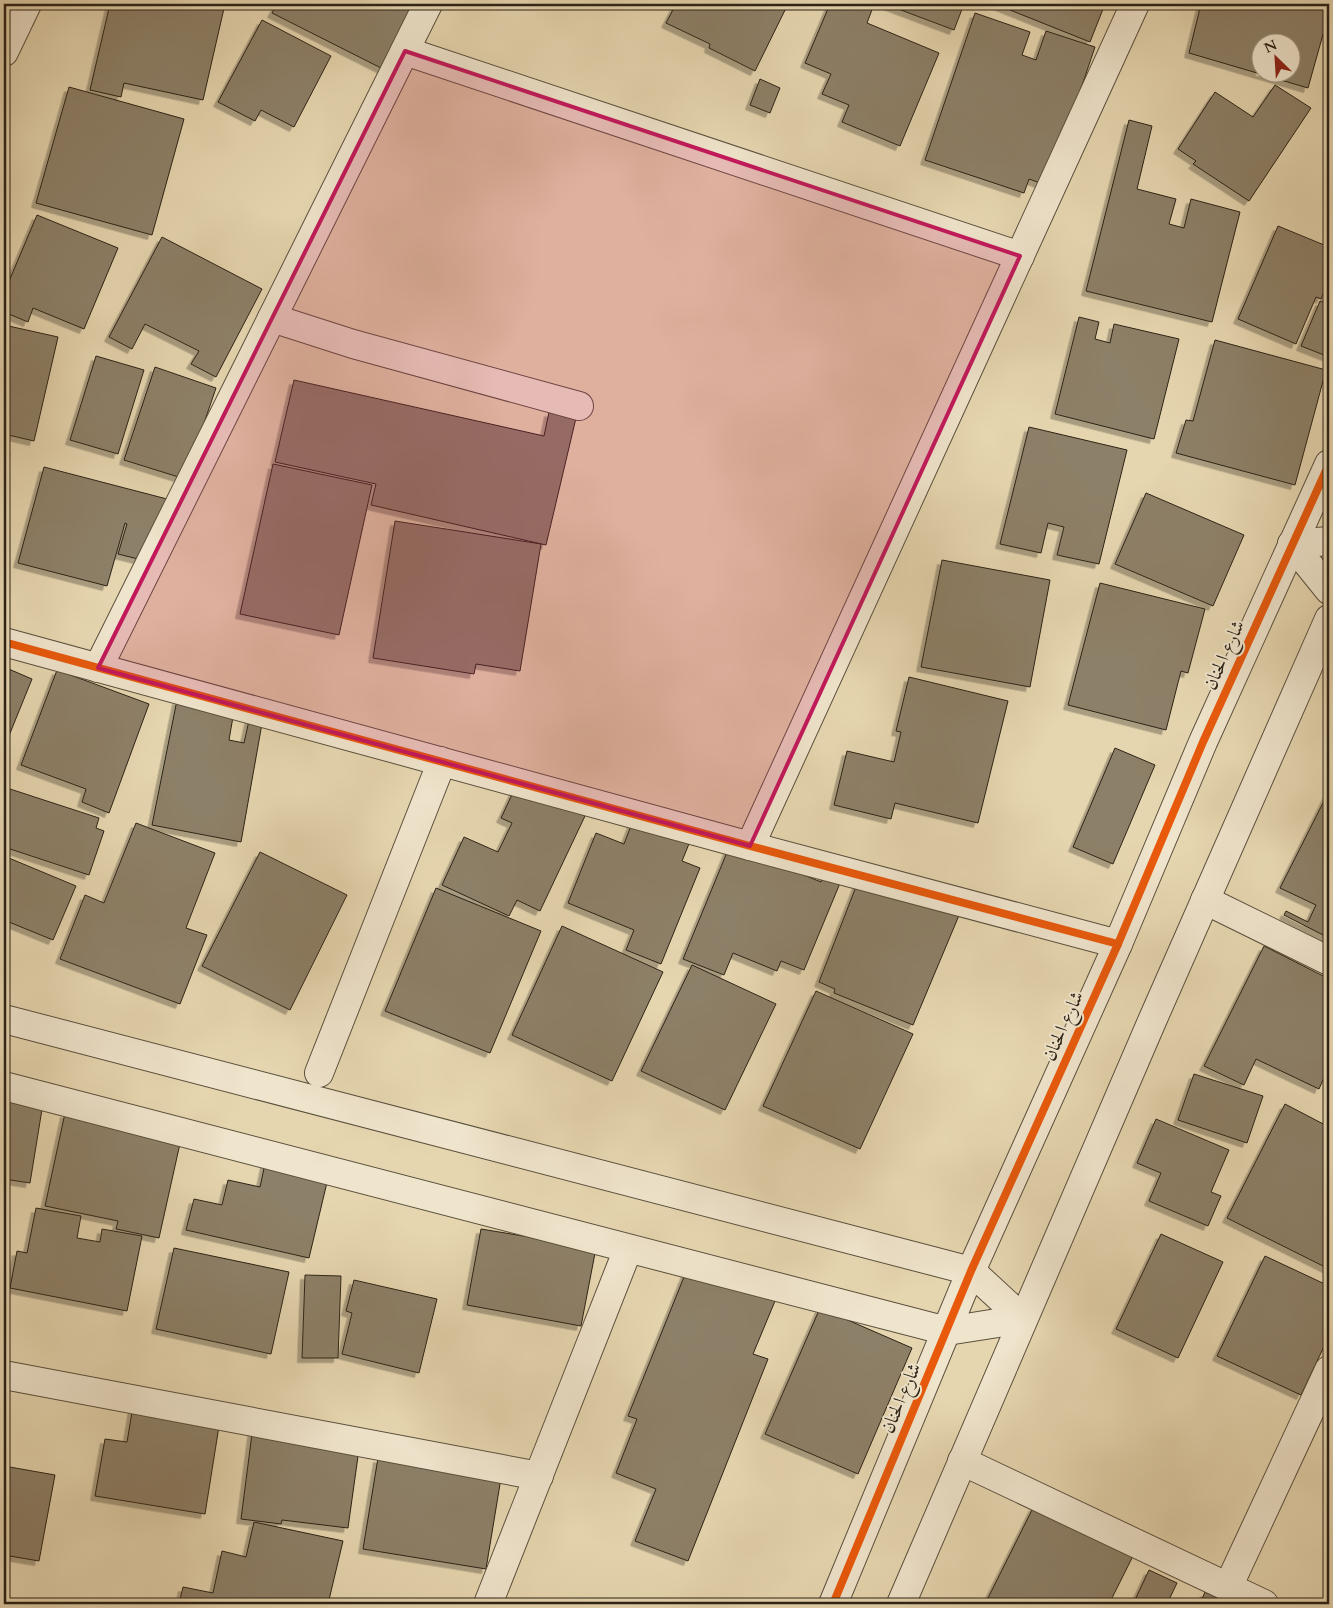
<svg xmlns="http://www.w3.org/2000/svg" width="1333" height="1608" viewBox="0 0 1333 1608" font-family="Cardo,Amiri,serif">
	<defs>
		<filter id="shadow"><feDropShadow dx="-4.5" dy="4.5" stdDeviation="0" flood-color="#0004"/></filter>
	</defs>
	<rect width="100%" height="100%" fill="#e6d6b0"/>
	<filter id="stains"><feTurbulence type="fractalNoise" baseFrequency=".004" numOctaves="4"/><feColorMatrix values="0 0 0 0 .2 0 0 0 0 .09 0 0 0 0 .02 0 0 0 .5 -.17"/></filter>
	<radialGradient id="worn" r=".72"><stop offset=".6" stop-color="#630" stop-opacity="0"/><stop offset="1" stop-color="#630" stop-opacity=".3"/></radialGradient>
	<g fill="#8d8067" stroke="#2c2317" fill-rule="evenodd" filter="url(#shadow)">
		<polygon points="110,4 225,4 203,100 124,83 121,97 90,90"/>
		<polygon points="277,4 416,4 383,69 272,13"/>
		<polygon points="676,4 788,4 755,71 709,48 710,44 666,23"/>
		<polygon points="830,4 864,4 873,7 867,23 939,53 900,146 842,122 849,105 822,94 831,74 805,63"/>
		<polygon points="885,4 964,4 954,30"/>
		<polygon points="995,4 1105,4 1090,42"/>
		<path d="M1201,4H1329V13L1308,88L1189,53ZM1260,42H1290V72H1260Z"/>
		<polygon points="975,13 1030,32 1022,55 1036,60 1046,31 1095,47 1048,186 1029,179 1024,193 925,160"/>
		<polygon points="262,20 331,56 294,127 261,110 255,121 218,102"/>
		<polygon points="760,79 780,88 770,113 750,105"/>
		<polygon points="1275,85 1311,108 1249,201 1193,164 1196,161 1178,149 1215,92 1253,117"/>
		<polygon points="69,87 184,119 152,235 36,203"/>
		<polygon points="1129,120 1152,126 1137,189 1176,199 1169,224 1184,228 1191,199 1240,212 1212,322 1086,291"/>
		<polygon points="37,215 118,248 84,329 33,308 28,322 4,312 4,293"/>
		<polygon points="1278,226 1329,247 1329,280 1321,299 1316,297 1296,344 1238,319"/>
		<polygon points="162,237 262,289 216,377 191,364 199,351 145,324 132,349 109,337"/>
		<polygon points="1329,288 1329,301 1324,299"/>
		<polygon points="1320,301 1329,305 1329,357 1301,346"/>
		<polygon points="1079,317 1099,322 1095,339 1110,343 1114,324 1179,339 1154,439 1055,414"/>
		<polygon points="4,325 58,337 34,441 4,434"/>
		<polygon points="1215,340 1326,370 1295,485 1176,453 1186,420 1193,421"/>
		<polygon points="96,356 144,370 118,454 70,440"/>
		<polygon points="155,367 216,388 185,479 124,460"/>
		<polygon points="294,380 544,436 549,412 576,418 546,545 371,505 376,484 275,462"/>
		<polygon points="1029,427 1127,450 1099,564 1057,555 1064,527 1048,523 1041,553 1000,544"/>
		<polygon points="4,452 10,454 4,474"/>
		<polygon points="273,464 372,485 339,635 240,614"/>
		<polygon points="44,467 167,499 150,562 118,554 127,524 125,523 107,586 18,563"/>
		<polygon points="1146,493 1244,535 1213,606 1115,564"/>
		<polygon points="395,521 541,544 520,671 476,664 474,674 373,658"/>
		<polygon points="942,560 1050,580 1030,687 921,667"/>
		<polygon points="1100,583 1205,609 1188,673 1181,671 1166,730 1068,705"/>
		<polygon points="4,667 32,679 4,748"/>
		<polygon points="57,670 149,704 109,813 82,802 86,789 21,765"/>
		<polygon points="909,677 1008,701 978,823 895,803 891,819 834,805 847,751 894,762 901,732 896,731"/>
		<polygon points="177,700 234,711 229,740 244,743 250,716 263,718 241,842 152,825"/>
		<polygon points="1115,748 1155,765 1113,864 1073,847"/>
		<polygon points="517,784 585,816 540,911 517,900 509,916 442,885 464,837 498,852 512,823 501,818"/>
		<polygon points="4,787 99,818 96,828 104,831 89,875 4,847"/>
		<polygon points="1329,791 1329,938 1284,915 1286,911 1308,922 1316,905 1280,888"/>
		<polygon points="634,818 693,834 682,861 700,868 661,964 626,950 634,930 568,903 596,833 624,844"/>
		<polygon points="136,823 215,853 186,928 207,935 180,1004 60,959 85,895 104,903"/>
		<polygon points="730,845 821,882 826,869 843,876 804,970 781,961 777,971 733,953 724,975 683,959"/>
		<polygon points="260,852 347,895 290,1010 202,966"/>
		<polygon points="4,856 76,886 53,940 4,920"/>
		<polygon points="859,879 960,913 913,1025 834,993 835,989 819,982"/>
		<polygon points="436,888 541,931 490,1053 385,1011"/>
		<polygon points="562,926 663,972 612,1081 512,1035"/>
		<polygon points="1264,946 1329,979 1329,1066 1319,1089 1256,1059 1244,1085 1204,1066"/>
		<polygon points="692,965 776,1004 725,1110 641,1071"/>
		<polygon points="816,991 913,1034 860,1149 763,1106"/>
		<polygon points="1194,1074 1263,1096 1247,1143 1178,1120"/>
		<polygon points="4,1091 44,1097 30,1183 4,1179"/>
		<polygon points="1285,1104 1329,1127 1329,1269 1227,1218"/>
		<polygon points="65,1113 181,1139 159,1238 116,1229 118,1221 45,1206"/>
		<polygon points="1156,1119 1229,1150 1211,1192 1221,1196 1208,1226 1149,1201 1161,1173 1137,1163"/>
		<polygon points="266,1159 329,1174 309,1258 186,1230 194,1199 222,1205 228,1180 260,1187"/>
		<polygon points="36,1208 81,1216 77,1238 100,1242 102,1229 142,1236 127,1311 10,1288 17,1251 27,1253"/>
		<polygon points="481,1229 596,1248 581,1326 467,1305"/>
		<polygon points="1161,1234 1223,1262 1178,1358 1116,1329"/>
		<polygon points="174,1248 289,1272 271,1354 156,1329"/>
		<polygon points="1265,1256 1329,1286 1329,1336 1301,1395 1217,1356"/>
		<polygon points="688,1267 775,1301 753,1354 768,1359 688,1561 635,1541 656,1489 616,1473 637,1419 628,1416"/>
		<polygon points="305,1275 341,1276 338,1358 302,1358"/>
		<polygon points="354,1280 437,1299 419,1373 342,1354 352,1313 346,1311"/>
		<polygon points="820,1308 912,1348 858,1474 765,1434"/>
		<polygon points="133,1406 220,1420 205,1514 95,1496 105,1439 127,1442"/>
		<polygon points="253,1426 359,1449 348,1528 282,1520 281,1524 241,1519"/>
		<polygon points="378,1458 501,1478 486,1569 363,1549"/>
		<polygon points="4,1466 55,1475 39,1561 4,1555"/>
		<polygon points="1034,1506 1133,1556 1109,1604 985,1604"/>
		<polygon points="254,1522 343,1541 328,1604 179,1604 183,1587 213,1593 222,1551 246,1557"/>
		<polygon points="1149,1570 1177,1583 1167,1604 1133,1604"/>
		<polygon points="1205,1592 1232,1604 1200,1604"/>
	</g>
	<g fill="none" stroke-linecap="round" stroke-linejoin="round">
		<g stroke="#5a503d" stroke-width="30">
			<g id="minor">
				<polyline points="405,51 1020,256"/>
				<polyline points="4,52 27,4"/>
				<polyline points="272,318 353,344 579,406"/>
				<polyline points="1292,544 1329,590"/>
				<polyline points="1292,544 1329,541"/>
				<polyline points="4,642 750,846 1118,944"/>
				<polyline points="98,668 428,4"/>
				<polyline points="750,846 1135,4"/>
				<polyline points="1205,900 1329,961"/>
				<polyline points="4,1019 971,1271 1023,1319"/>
				<polyline points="319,1073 439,769 440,761"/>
				<polyline points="4,1086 947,1331 1023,1319"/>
				<polyline points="4,1375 539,1476"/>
				<polyline points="962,1461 1264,1604"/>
				<polyline points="1228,1587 1329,1370"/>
				<polyline points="488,1604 628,1249"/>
				<polyline points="833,1604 971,1271 1118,944 1203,742 1329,464"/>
				<polyline points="901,1604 1152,1021 1329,619"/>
			</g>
		</g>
		<use href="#minor" stroke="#efe4cc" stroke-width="28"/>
		<g stroke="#efe4cc" stroke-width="11">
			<g id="cycleway">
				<polyline points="4,642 750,846 1118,944"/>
				<polyline points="833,1604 971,1271 1118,944 1203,742 1329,464"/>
			</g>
		</g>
		<use href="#cycleway" stroke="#e8590c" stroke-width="8"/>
	</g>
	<path fill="#c2185b" fill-opacity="0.2" stroke="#c2185b" stroke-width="4" stroke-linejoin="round" d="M405,51L1020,256L750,846L98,668Z"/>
	<g text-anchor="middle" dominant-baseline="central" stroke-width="4" stroke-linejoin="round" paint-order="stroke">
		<g font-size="19" fill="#2c2317" stroke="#efe4cc">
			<text transform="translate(1224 655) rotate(-66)">شارع الحنان</text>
			<text transform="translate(1063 1026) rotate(-66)">شارع الحنان</text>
			<text transform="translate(901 1398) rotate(-67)">شارع الحنان</text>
		</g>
	</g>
	<rect width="1333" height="1608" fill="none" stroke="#e6d6b0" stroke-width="20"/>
	<rect x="5" y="5" width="1323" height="1598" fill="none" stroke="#2c2317" stroke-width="2.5"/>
	<rect x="10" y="10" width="1313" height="1588" fill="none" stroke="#2c2317"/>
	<g transform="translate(1276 58) rotate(335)"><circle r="24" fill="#efe4cc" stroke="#a19784"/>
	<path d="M0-4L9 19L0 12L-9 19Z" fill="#8f2418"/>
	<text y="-8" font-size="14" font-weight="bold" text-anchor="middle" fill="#2c2317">N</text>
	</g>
	<rect width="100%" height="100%" filter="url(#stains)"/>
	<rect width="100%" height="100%" fill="url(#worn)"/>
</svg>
